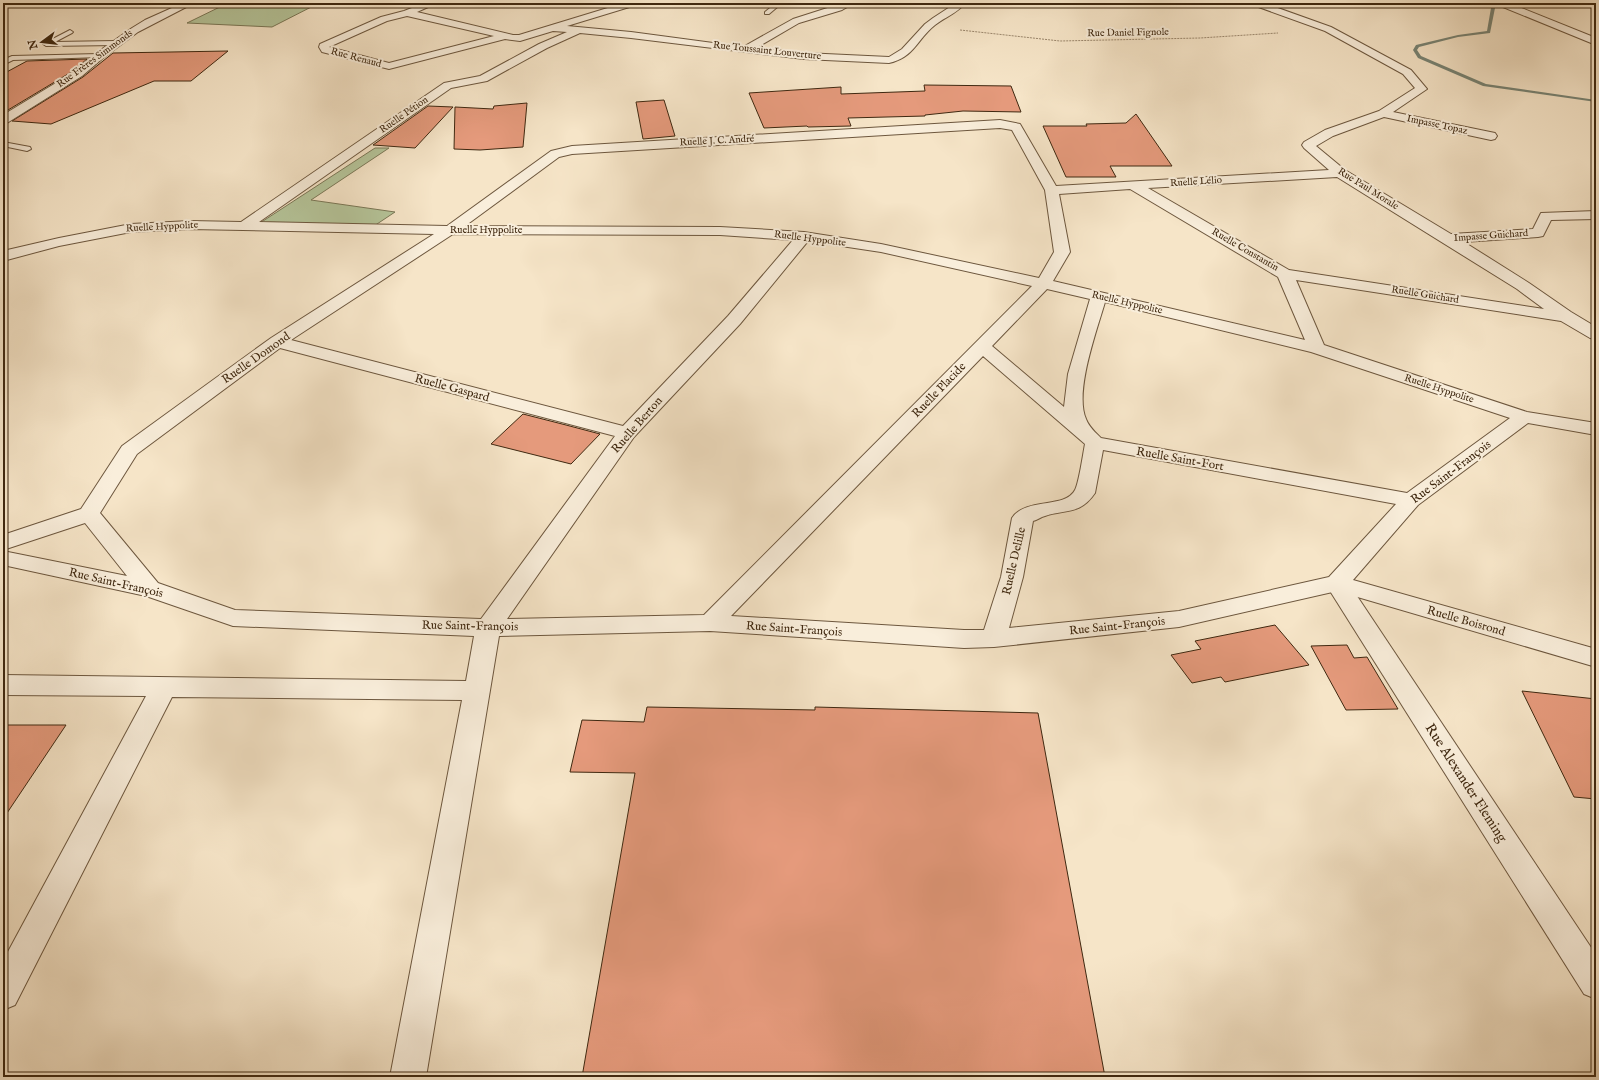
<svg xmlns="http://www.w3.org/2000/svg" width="1599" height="1080" viewBox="0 0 1599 1080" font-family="'IM FELL English',serif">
	<rect width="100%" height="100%" fill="#f6e5c8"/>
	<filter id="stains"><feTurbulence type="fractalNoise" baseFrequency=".005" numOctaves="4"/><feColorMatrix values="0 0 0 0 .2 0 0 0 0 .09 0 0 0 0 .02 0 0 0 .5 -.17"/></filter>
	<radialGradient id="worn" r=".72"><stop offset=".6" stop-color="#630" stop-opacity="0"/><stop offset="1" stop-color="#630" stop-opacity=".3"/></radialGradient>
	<g fill="#b6c69b" stroke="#7a7756">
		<polygon points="228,3 319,3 272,27 187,23"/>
		<polygon points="375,148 389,148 311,200 395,212 374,226 260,223"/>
	</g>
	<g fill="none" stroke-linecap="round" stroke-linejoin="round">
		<polygon fill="#778374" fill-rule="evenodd" points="1481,3 1486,3 1495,8 1490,33 1458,37 1419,47 1417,50 1421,56 1486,84 1596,100 1596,102 1483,86 1418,58 1413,50 1416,45 1458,35 1487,31 1491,8"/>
	</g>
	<g fill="#e59a7c" stroke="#3f2810">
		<polygon points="228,51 191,81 154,81 51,124 12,121 83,77 113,53"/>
		<polygon points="87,59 73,71 3,113 3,74 27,61"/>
		<polygon points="924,85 1011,86 1021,112 963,111 925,115 925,116 848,118 851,126 808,127 807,126 764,128 749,93 841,87 841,94 925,91"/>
		<polygon points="664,100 675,136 643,139 636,102"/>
		<polygon points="527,103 523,147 480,150 454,149 455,107 493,109 494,106"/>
		<polygon points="428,106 453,107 415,148 373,145"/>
		<polygon points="1136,114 1172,166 1110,166 1116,177 1066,177 1043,126 1087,126 1086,124 1126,123"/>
		<polygon points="523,414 566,425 600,434 571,464 491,444"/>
		<polygon points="1275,625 1309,665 1225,682 1221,677 1192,683 1171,655 1201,649 1195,641"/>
		<polygon points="1347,645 1354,658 1367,657 1398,709 1346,710 1311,646"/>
		<polygon points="1522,691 1596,699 1596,799 1574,797"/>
		<polygon points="647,707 815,710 815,707 1038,713 1105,1077 582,1077 635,773 570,772 582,720 644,722"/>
		<polygon points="3,725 66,725 3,819"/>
	</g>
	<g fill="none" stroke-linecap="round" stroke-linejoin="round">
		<g stroke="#6d573e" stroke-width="2">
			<g id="service">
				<polygon points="776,3 782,3 769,14 765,14 765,12"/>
				<polygon points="70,30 73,32 72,33 55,42 116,41 119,43 116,45 46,46 43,44"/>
				<polygon points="99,54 102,56 101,57 13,60 3,65 3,60 12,56"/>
				<polygon points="3,142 30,147 31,149 27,151 3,146"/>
			</g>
		</g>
		<g stroke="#6d573e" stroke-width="2">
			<g id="minor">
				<polygon points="183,3 194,3 138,32 103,58 82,76 7,123 3,124 3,115 74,72 95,54 132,28 145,20"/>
				<path d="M425,3H437L417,12L513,35H519L624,3H637L636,5L567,26L631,32L743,47L793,19L843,3H854L842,10L799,23L756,48L804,53L889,57L902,49L925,24L933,18L956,3H965C958,13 945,17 935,25C917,39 915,57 889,63L804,59L631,38L580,33L547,48L487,81L451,88L259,222L447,226L551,151L572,146L1000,120L1020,124L1056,186L1329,170L1304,148L1302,145L1304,142L1325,130L1379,111L1415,88L1403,74L1325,31L1253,5L1252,3H1264L1331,27L1411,70L1427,89L1393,112L1495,133L1497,136L1495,139L1491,140L1384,117L1333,136L1316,146L1345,170L1451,234L1533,229L1541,213L1596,211V219L1551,220L1543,236L1538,237L1464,242L1529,283L1571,312L1596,327V339L1590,338L1561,321L1296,280L1324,345L1527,412L1596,423V435L1528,423L1418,505L1353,580L1596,649V667L1337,591L1179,627L994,647L964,648L710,631L499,636L426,1077H390L462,700L172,697L15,1005L3,1010V961L146,696L3,695V675L466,681L474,636L233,626L146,596L3,565V551L127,576L85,523L3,550V535L81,509L122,446L271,338L434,234L190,229L131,232L59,246L3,261V251L59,238L131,224L190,221L241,222L444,83L480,76L539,44L567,32L553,31L520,41L505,39L389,69L322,52L319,47L320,44L381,17L404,11ZM407,16L494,36L389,63L329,47L387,21ZM1000,128L1012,130L1045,190L1054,252L1039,278L881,244L804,232L720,227L465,226L559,157L572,154ZM1337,177L1517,289L1544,309L1289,270L1148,188ZM1130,189L1278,277L1305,340L1053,281L1070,252L1059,194ZM453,234L720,235L793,240L728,316L623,426L291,340ZM808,241L881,252L1032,286L704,615L507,619L634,437L740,324ZM1047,289L1090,299L1068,374L1064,407L992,346ZM1105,302L1311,352L1510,418L1407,493L1101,438C1096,433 1089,427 1086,419C1074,392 1097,330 1105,302ZM280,348L615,436L481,619L235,610L158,583L100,513L137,454ZM983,356L1085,444C1083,454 1079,483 1075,490C1065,509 1026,497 1012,518L1001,577L984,630H964L731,616ZM1103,450L1396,504L1329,577L1179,611L1009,628L1023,577L1033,521C1037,520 1041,517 1045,516C1066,509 1080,515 1095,493Z"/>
			</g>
		</g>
		<g stroke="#6d573e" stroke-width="2">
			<g id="tertiary">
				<polygon points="1497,3 1509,3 1596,38 1596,45 1498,5"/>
				<polygon points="1337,575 1345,578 1596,955 1596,999 1584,994 1325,583 1329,578"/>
			</g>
		</g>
		<polyline stroke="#3f2810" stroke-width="1" stroke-dasharray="0.5 1" stroke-linecap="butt" points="960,30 1060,41 1200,38 1278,33"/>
		<use href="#service" fill="#f9eedb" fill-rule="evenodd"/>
		<use href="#minor" fill="#f9eedb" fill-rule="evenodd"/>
		<use href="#tertiary" fill="#f9eedb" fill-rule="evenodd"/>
	</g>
	<g text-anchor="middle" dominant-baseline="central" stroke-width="4" stroke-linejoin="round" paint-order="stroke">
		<g font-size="10" fill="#3f2810" stroke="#f9eedb">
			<text transform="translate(1128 33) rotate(-1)">Rue Daniel Fignole</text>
			<text transform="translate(767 51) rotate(6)">Rue Toussaint Louverture</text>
			<text transform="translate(356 58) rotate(15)">Rue Renaud</text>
			<text transform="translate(95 59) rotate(-36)">Rue Frères Simmonds</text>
			<text transform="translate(404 115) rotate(-35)">Ruelle Pétion</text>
			<text transform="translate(1437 125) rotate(12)">Impasse Topaz</text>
			<text transform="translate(717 141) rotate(-3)">Ruelle J. C. André</text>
			<text transform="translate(1196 182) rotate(-4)">Ruelle Lélio</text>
			<text transform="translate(1368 189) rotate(32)">Rue Paul Morale</text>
			<text transform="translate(162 227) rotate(-3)">Ruelle Hyppolite</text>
			<text x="486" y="230">Ruelle Hyppolite</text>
			<text transform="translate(1491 236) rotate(-4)">Impasse Guichard</text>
			<text transform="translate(810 239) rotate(7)">Ruelle Hyppolite</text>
			<text transform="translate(1245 250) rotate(30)">Ruelle Constantin</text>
			<text transform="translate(1425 295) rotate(9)">Ruelle Guichard</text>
			<text transform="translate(1127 303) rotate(13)">Ruelle Hyppolite</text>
			<text transform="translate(1439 389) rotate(18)">Ruelle Hyppolite</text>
		</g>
		<g font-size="12" fill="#3f2810" stroke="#f9eedb">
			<text transform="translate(256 358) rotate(-35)">Ruelle Domond</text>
			<text transform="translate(452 388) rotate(15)">Ruelle Gaspard</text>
			<text transform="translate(939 390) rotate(-46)">Ruelle Placide</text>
			<text transform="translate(637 425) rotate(-49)">Ruelle Berton</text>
			<text transform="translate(1180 459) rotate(10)">Ruelle Saint-Fort</text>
			<text transform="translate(1451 472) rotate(-37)">Rue Saint-François</text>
			<text transform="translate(1014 561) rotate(-77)">Ruelle Delille</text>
			<text transform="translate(116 583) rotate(13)">Rue Saint-François</text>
			<text transform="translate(1466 621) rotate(16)">Ruelle Boisrond</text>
			<text transform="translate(470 626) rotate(1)">Rue Saint-François</text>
			<text transform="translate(1117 626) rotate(-6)">Rue Saint-François</text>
			<text transform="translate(794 629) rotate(4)">Rue Saint-François</text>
		</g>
		<g font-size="14" fill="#3f2810" stroke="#f9eedb">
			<text transform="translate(1466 783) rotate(57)">Rue Alexander Fleming</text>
		</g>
	</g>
	<rect width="1599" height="1080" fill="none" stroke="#f6e5c8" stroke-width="16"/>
	<rect x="4" y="4" width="1591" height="1072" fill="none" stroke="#3f2810" stroke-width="2"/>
	<rect x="8" y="8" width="1583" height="1064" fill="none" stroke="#3f2810"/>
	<g transform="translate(42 42) rotate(255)" stroke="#f9eedb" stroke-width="3" paint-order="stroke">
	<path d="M0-3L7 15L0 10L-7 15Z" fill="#3f2810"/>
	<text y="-6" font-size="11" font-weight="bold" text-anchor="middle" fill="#3f2810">N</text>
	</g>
	<rect width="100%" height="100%" filter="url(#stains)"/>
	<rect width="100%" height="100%" fill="url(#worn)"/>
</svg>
